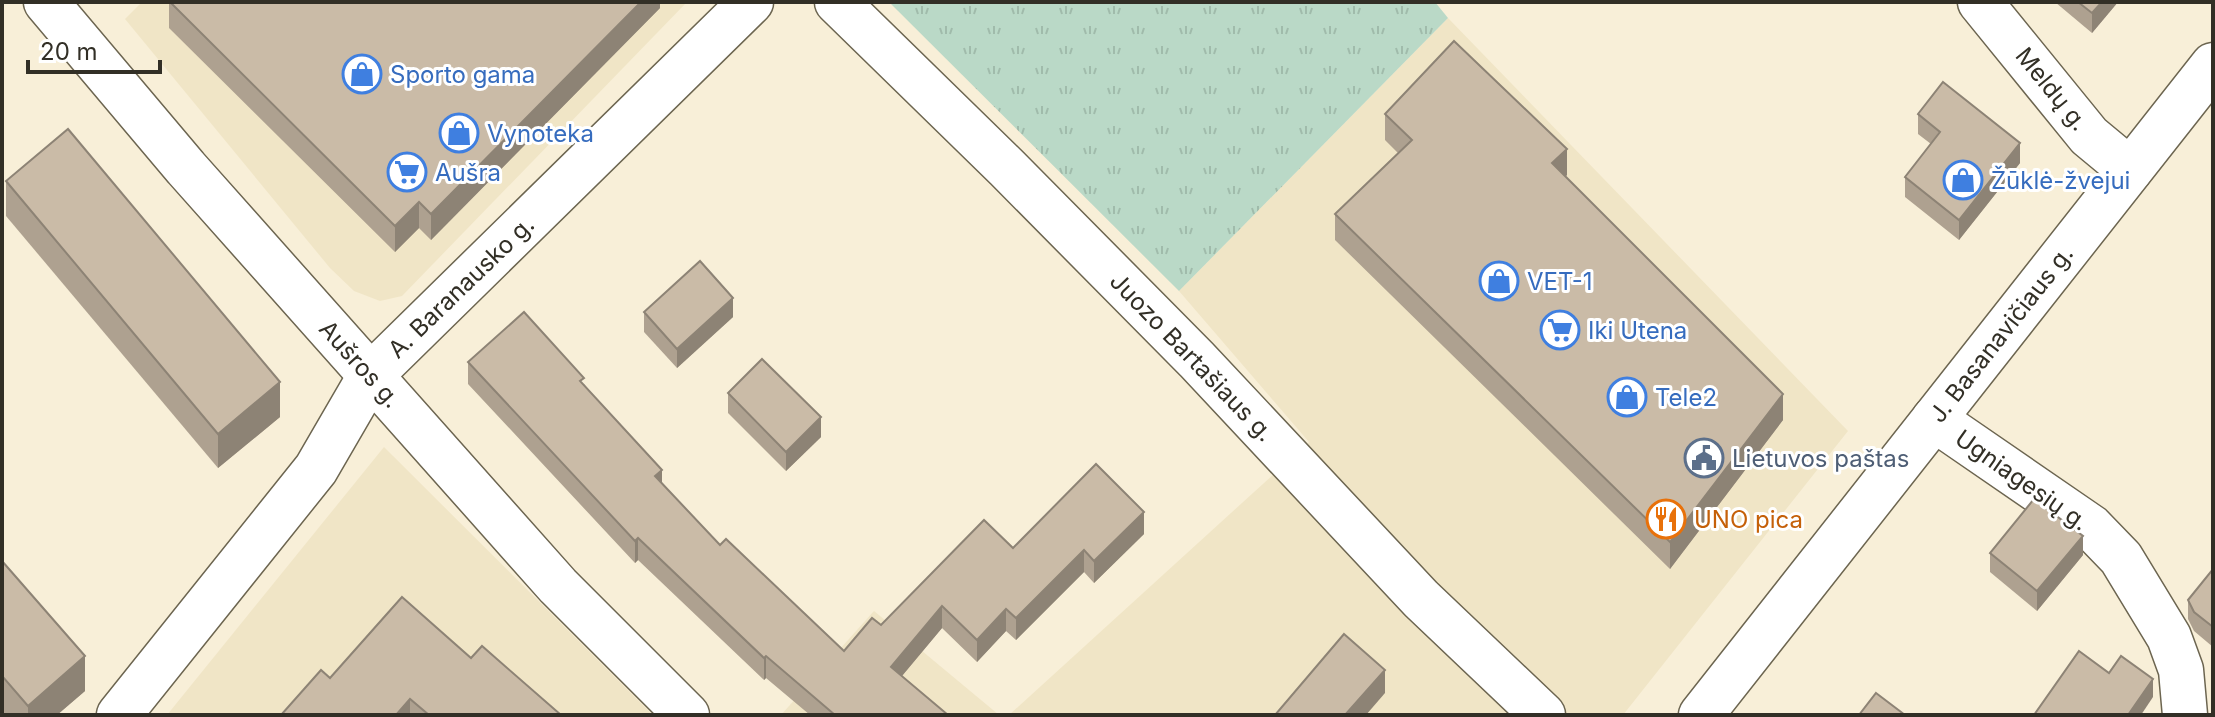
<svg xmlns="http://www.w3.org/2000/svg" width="2215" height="717" viewBox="0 0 2215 717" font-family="Inter,sans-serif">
	<defs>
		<pattern id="grass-tufts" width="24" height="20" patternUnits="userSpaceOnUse" patternTransform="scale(2)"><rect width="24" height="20" fill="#bad9c7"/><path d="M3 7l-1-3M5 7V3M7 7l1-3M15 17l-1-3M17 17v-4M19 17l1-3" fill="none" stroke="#a0bbab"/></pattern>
	</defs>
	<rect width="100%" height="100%" fill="#f8efd8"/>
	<g fill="#f0e5c6">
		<polygon points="142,2 687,2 402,296 380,301 354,291 330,268 125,19"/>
		<polygon points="1448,18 1848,431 1623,715 1009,715 1309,442 1179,291"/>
		<polygon points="384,447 653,715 167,715"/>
		<polygon points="874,611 999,715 781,715"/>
	</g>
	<polygon fill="url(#grass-tufts)" points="889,2 1435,2 1448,18 1179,291"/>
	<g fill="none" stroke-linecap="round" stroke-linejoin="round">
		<g stroke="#6c6550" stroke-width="47">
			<g id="minor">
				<polyline points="837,2 1007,168 1197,360 1421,599 1543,715"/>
				<polyline points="1980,2 2089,136 2130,170"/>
				<polyline points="1934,419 2091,527 2121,558 2169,637 2181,670 2185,715"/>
				<polyline points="119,715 316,469 370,376 751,2"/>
			</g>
		</g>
		<g stroke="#6c6550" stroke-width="47">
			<polyline id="tertiary" points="46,2 186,168 558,586 687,715"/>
		</g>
		<g stroke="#6c6550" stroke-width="47">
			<polyline id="primary" points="1701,715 2213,65"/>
		</g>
		<use href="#minor" stroke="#fff" stroke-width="44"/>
		<use href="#tertiary" stroke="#fff" stroke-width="44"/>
		<use href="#primary" stroke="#fff" stroke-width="44"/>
	</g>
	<g fill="#aea190">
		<polygon points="169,2 660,2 660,8 431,240 419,228 395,252 169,28"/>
		<polygon points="2055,2 2118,2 2092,33"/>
		<polygon points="1385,114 1567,175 1565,177 1783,420 1670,569 1335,240 1335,214 1398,153 1385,140"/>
		<polygon points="1918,114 2020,163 1959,240 1905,197 1905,177 1931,144 1918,134"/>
		<polygon points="6,181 280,417 218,468 6,216"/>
		<polygon points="644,312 733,317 677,368 644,332"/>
		<polygon points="468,362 584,384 662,484 720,545 844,651 881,625 1013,548 1144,534 1094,583 1084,572 1016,640 1006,631 977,662 942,628 902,676 948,715 810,715 766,678 764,680 638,560 635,563 468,384"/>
		<polygon points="728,393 821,437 786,471 728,413"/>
		<polygon points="1990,553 2083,555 2037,611 1990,572"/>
		<polygon points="2,561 85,691 57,715 5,715 2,711"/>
		<polygon points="2213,569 2213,647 2194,631 2188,619 2188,600"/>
		<polygon points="471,658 561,715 281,715 330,678"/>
	</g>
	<g fill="#8d8375">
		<polygon points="641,2 660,2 660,8 431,240 431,214"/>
		<polygon points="2102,2 2118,2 2092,33 2092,13"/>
		<polygon points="2020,143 2020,163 1959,240 1959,220"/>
		<polygon points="1567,149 1567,175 1552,189 1552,163"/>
		<polygon points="419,202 419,228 395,252 395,226"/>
		<polygon points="733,298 733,317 677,368 677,349"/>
		<polygon points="280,382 280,417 218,468 218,434"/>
		<polygon points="1783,394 1783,420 1670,569 1670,542"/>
		<polygon points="821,417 821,437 786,471 786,452"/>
		<polygon points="662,470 662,492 655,476"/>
		<polygon points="1144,512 1144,534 1094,583 1094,561"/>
		<polygon points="2083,536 2083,555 2037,611 2037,591"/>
		<polygon points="638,538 638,560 635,563 635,541"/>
		<polygon points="1084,550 1084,572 1016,640 1016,618"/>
		<polygon points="942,606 942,628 891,689 891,667"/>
		<polygon points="1006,609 1006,631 977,662 977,640"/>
		<polygon points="85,656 85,691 57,715 28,715 28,706"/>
		<polygon points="766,656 766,678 764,680 764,658"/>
		<polygon points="1385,670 1385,693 1366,715 1345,715"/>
		<polygon points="2153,679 2153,697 2141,715 2128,715"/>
		<polygon points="410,699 410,715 396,715"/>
	</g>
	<g fill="#cabba7" stroke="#8d8375" stroke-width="2">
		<polygon points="170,2 641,2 431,214 419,202 395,226"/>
		<polygon points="2078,2 2102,2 2092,13"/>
		<polygon points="1454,41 1567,149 1552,163 1783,394 1670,542 1335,214 1412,140 1385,114"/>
		<polygon points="1943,82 2020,143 1959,220 1905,177 1940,132 1918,114"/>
		<polygon points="68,129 280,382 218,434 6,181"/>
		<polygon points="700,261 733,298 677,349 644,312"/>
		<polygon points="524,312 584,378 580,381 662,470 655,476 720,545 726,539 844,651 872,618 881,625 984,520 1013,548 1096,464 1144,512 1094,561 1084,550 1016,618 1006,609 977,640 942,606 891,667 948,715 835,715 766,656 764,658 638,538 635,541 468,362"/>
		<polygon points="762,359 821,417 786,452 728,393"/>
		<polygon points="2034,499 2083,536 2037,591 1990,553"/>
		<polygon points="2,561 85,656 28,706 2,676"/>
		<polygon points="2213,569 2213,627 2194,612 2188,600"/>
		<polygon points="402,597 471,658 482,646 561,715 429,715 410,699 396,715 281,715 321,670 330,678"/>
		<polygon points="1344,634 1385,670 1345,715 1275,715"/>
		<polygon points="2079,651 2109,673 2121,656 2153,679 2128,715 2034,715"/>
		<polygon points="1876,693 1905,715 1859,715"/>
	</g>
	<defs>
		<g id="shop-ring" transform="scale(2)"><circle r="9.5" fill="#fff" stroke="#3f7fe0" stroke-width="1.5"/><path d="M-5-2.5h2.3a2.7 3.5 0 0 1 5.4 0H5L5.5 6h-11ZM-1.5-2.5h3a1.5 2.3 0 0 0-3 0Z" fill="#3f7fe0"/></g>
		<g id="supermarket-ring" transform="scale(2)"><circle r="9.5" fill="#fff" stroke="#3f7fe0" stroke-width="1.5"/><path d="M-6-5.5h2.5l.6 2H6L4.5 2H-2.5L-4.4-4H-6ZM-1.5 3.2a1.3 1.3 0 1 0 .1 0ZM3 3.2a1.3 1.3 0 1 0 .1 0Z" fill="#3f7fe0"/></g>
		<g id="civic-ring" transform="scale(2)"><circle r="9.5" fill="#fff" stroke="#5c6f8a" stroke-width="1.5"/><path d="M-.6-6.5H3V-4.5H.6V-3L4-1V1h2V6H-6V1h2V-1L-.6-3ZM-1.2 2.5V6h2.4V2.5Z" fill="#5c6f8a"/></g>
		<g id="restaurant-ring" transform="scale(2)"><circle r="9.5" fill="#fff" stroke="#e8710a" stroke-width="1.5"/><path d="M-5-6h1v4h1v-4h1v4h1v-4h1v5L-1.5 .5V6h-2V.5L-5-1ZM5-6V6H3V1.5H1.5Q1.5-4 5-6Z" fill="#e8710a"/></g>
	</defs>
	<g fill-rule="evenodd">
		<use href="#shop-ring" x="362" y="74"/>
		<use href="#shop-ring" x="459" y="133"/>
		<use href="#supermarket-ring" x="407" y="172"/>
		<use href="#shop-ring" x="1963" y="180"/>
		<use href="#shop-ring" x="1499" y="281"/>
		<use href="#supermarket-ring" x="1560" y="330"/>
		<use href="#shop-ring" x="1627" y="397"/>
		<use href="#civic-ring" x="1704" y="458"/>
		<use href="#restaurant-ring" x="1666" y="519"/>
	</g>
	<g text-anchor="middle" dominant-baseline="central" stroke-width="6" stroke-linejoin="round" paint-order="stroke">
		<g font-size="24" fill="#366cbe" stroke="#fff" text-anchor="start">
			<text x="390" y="74">Sporto gama</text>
			<text x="487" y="133">Vynoteka</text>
			<text x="435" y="172">Aušra</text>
			<text x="1991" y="180">Žūklė-žvejui</text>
			<text x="1527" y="281">VET-1</text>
			<text x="1588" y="330">Iki Utena</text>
			<text x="1655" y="397">Tele2</text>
		</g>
		<g font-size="24" fill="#322f26" stroke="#fff">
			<text transform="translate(2052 89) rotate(51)">Meldų g.</text>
			<text transform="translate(461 287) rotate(-44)">A. Baranausko g.</text>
			<text transform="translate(2001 334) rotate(-52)">J. Basanavičiaus g.</text>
			<text transform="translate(1192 357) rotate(46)">Juozo Bartašiaus g.</text>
			<text transform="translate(360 364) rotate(48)">Aušros g.</text>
			<text transform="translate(2022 480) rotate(35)">Ugniagesių g.</text>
		</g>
		<g font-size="24" fill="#4e5e75" stroke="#fff" text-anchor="start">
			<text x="1732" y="458">Lietuvos paštas</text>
		</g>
		<g font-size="24" fill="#c56008" stroke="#fff" text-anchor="start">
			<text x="1694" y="519">UNO pica</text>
		</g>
	</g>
	<rect width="2215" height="717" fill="none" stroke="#322f26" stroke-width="8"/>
	<path d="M28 60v12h132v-12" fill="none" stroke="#322f26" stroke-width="4"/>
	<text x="40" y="60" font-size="24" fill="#322f26" stroke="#ffffff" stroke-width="6" paint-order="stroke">20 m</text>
</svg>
